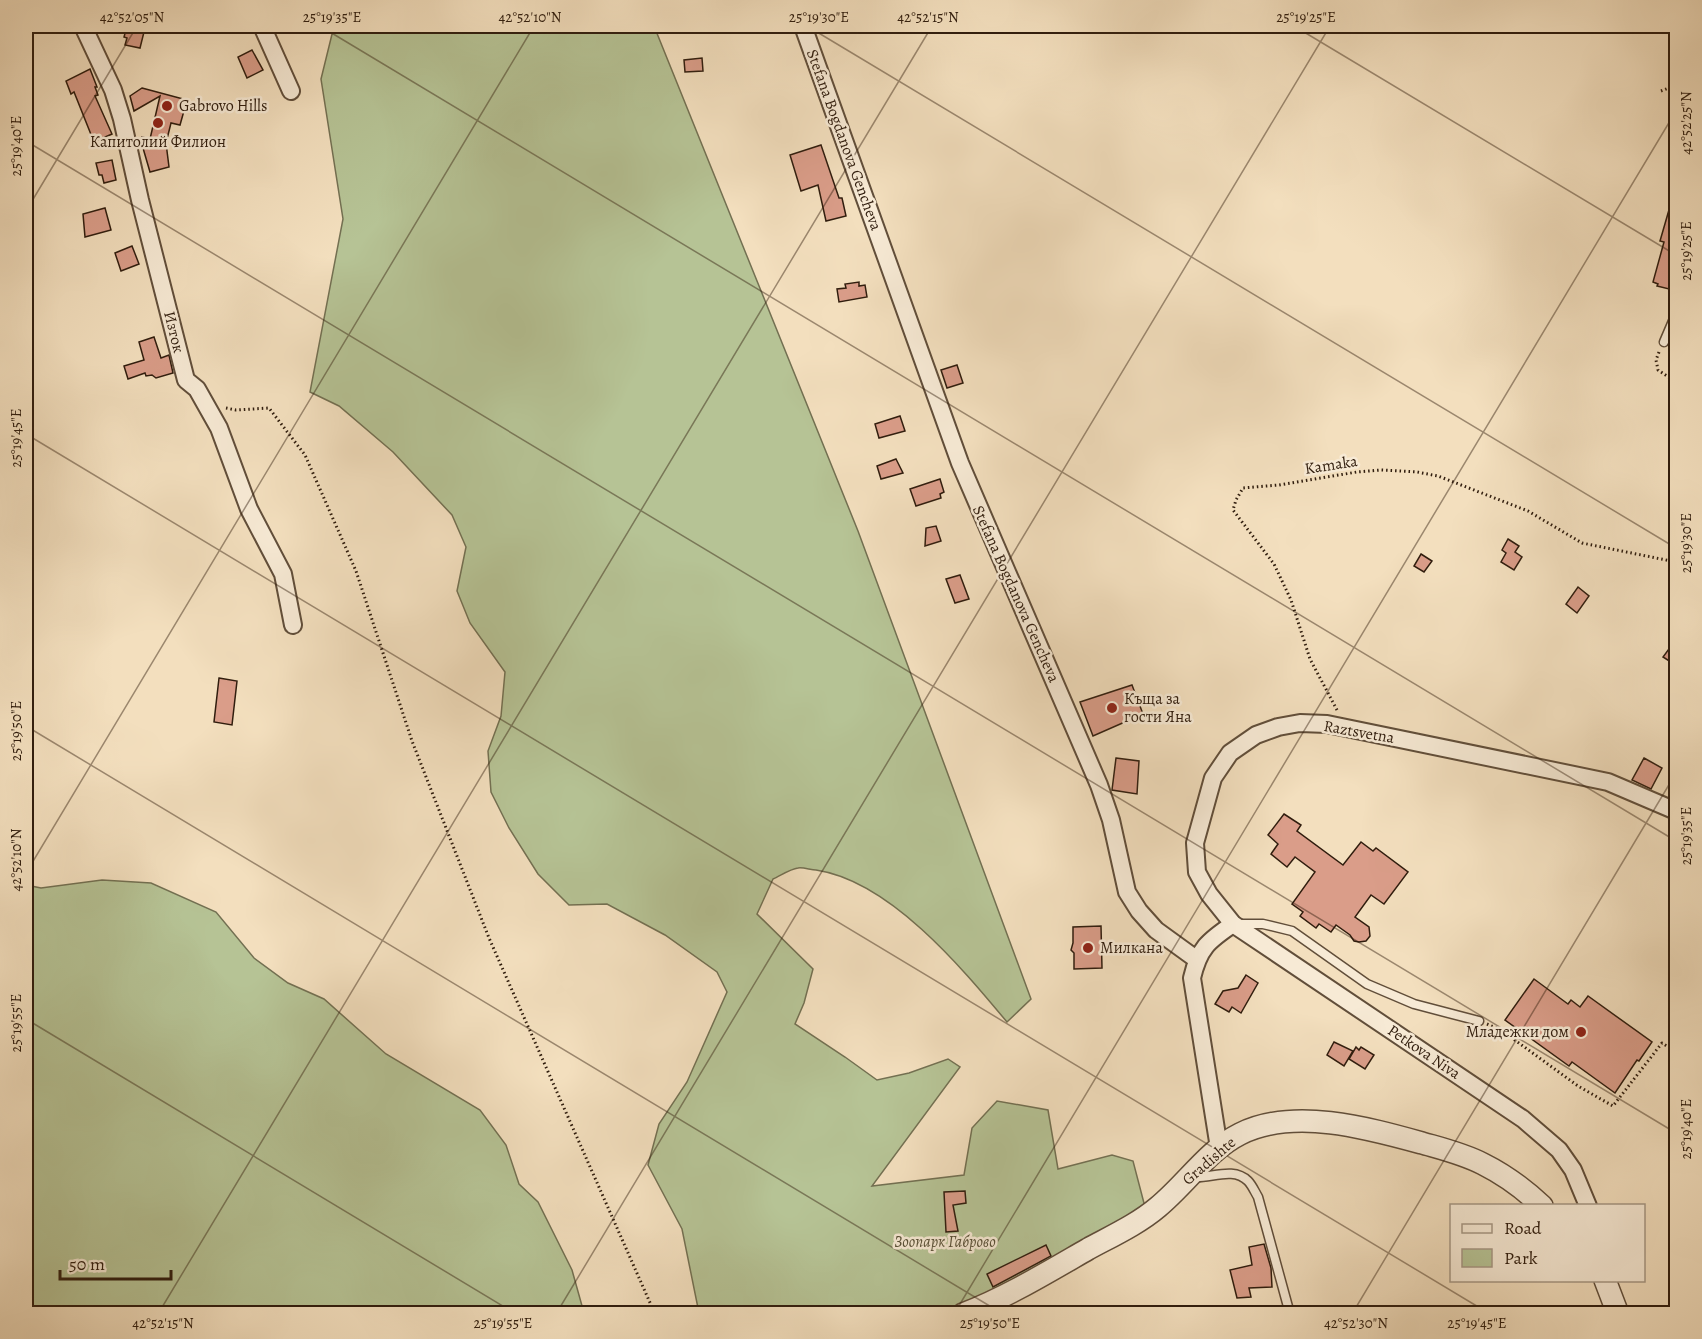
<svg xmlns="http://www.w3.org/2000/svg" width="1702" height="1339" viewBox="0 0 1702 1339" font-family="Alegreya,serif">
	<rect width="100%" height="100%" fill="#f3dfbe"/>
	<filter id="stains"><feTurbulence type="fractalNoise" baseFrequency=".00333" numOctaves="4"/><feColorMatrix values="0 0 0 0 .2 0 0 0 0 .09 0 0 0 0 .02 0 0 0 .5 -.17"/></filter>
	<radialGradient id="worn" r=".72"><stop offset=".6" stop-color="#630" stop-opacity="0"/><stop offset="1" stop-color="#630" stop-opacity=".3"/></radialGradient>
	<g fill="#b6c395" stroke="#737052" stroke-width="1.5">
		<path d="M334,26H654L858,531L1031,999L1007,1022C962,968 890,881 816,870C811,870 803,867 798,868C790,869 780,876 773,879L757,914L813,969L804,1003L795,1024L845,1057L877,1080L909,1073L948,1059L960,1067L872,1186L964,1175L972,1128L997,1101L1048,1110L1058,1169L1112,1155L1133,1161L1145,1207L977,1300L936,1313H699L682,1229L648,1165L659,1124L687,1082L727,992L717,972L665,935L607,904L569,905L538,874L509,828L491,792L488,751L501,716L505,672L470,623L457,591L466,547L452,515L393,452L339,406L310,392L343,219L321,79Z"/>
		<polygon points="102,880 151,883 216,912 254,958 288,983 324,999 386,1054 480,1110 506,1145 519,1184 538,1202 572,1270 584,1313 26,1313 26,885 41,888"/>
	</g>
	<g fill="#da9d89" stroke="#301d0e" stroke-width="1.5">
		<polygon points="127,26 145,28 140,48 125,45 127,38 124,37"/>
		<polygon points="252,50 263,70 247,78 238,57"/>
		<polygon points="702,58 703,71 685,72 684,60"/>
		<polygon points="90,69 97,87 95,87 98,95 95,96 112,134 94,142 74,92 71,94 66,81"/>
		<polygon points="142,88 187,100 180,125 171,123 166,143 169,167 150,172 143,148 142,137 150,139 160,96 134,111 130,96"/>
		<polygon points="821,145 839,198 842,198 846,216 826,221 818,185 801,191 790,155"/>
		<polygon points="112,160 116,180 104,183 102,175 99,175 96,163"/>
		<polygon points="1673,196 1677,197 1677,288 1674,288 1673,290 1657,286 1658,284 1653,282 1664,242 1660,241"/>
		<polygon points="105,208 111,230 85,237 83,214"/>
		<polygon points="132,246 139,264 121,271 115,253"/>
		<polygon points="859,282 859,286 865,285 867,297 839,302 837,289 846,288 845,284"/>
		<polygon points="154,337 161,358 169,355 173,373 156,378 152,375 146,376 145,373 128,379 124,366 144,360 139,342"/>
		<polygon points="957,365 963,383 947,388 941,370"/>
		<polygon points="900,416 905,431 879,438 875,424"/>
		<polygon points="896,459 903,473 881,479 877,466"/>
		<polygon points="940,479 944,492 940,494 941,498 916,506 910,489"/>
		<polygon points="936,526 941,541 925,546 926,528"/>
		<polygon points="1508,539 1519,546 1515,552 1522,557 1514,570 1501,562 1506,553 1502,550"/>
		<polygon points="1421,554 1432,561 1424,572 1414,566"/>
		<polygon points="960,575 969,599 955,603 946,579"/>
		<polygon points="1578,587 1589,596 1577,613 1566,604"/>
		<polygon points="1677,638 1677,666 1663,657"/>
		<polygon points="219,678 237,681 232,725 214,722"/>
		<polygon points="1132,685 1143,714 1093,736 1080,702"/>
		<polygon points="1116,758 1139,761 1137,794 1112,790"/>
		<polygon points="1644,758 1662,768 1651,789 1632,780"/>
		<polygon points="1284,814 1301,825 1297,831 1343,865 1361,842 1373,851 1376,848 1408,872 1384,904 1371,895 1355,917 1369,927 1370,936 1366,941 1359,942 1354,941 1350,935 1336,925 1331,932 1319,924 1316,928 1300,916 1303,912 1292,904 1315,872 1295,857 1287,867 1271,854 1278,844 1268,835"/>
		<polygon points="1101,926 1102,968 1074,969 1074,953 1071,950 1073,943 1073,927"/>
		<polygon points="1246,975 1258,983 1241,1013 1232,1007 1229,1012 1215,1004 1223,991 1238,988"/>
		<polygon points="1534,979 1568,1004 1571,1000 1580,1007 1588,996 1652,1042 1639,1061 1637,1060 1615,1093 1572,1062 1569,1066 1505,1020"/>
		<polygon points="1334,1042 1353,1051 1344,1066 1327,1055"/>
		<polygon points="1356,1047 1359,1050 1361,1047 1374,1055 1365,1069 1349,1059"/>
		<polygon points="965,1191 966,1203 953,1205 958,1231 946,1232 944,1192"/>
		<polygon points="1264,1244 1271,1268 1272,1287 1249,1288 1251,1297 1237,1298 1230,1270 1252,1265 1249,1247"/>
		<polygon points="1046,1245 1051,1256 993,1287 987,1274"/>
	</g>
	<g fill="none" stroke-linecap="round" stroke-linejoin="round">
		<g stroke="#614e3a" stroke-width="11">
			<g id="service">
				<polyline points="1664,342 1676,314"/>
				<polyline points="1237,924 1263,924 1292,931 1367,984 1414,1004 1479,1021"/>
				<path d="M1193,1177C1210,1179 1233,1166 1248,1181C1252,1185 1255,1192 1258,1197L1290,1314"/>
			</g>
		</g>
		<g stroke="#614e3a" stroke-width="20">
			<g id="minor">
				<polyline points="83,26 113,90 122,119 140,200 186,380 197,389 219,428 249,509 283,574 293,625"/>
				<polyline points="262,26 291,91"/>
				<polyline points="803,26 960,463 1099,785 1111,820 1127,892 1139,911 1156,930 1196,959"/>
				<path d="M1219,1148L1192,978C1199,948 1208,941 1233,924"/>
				<polyline points="1588,1206 1573,1170 1559,1150 1523,1119 1233,924 1209,894 1197,872 1195,843 1213,778 1230,753 1256,735 1278,727 1300,723 1327,724 1608,782 1676,811"/>
			</g>
		</g>
		<g stroke="#614e3a" stroke-width="24">
			<g id="tertiary">
				<polyline points="1605,1280 1618,1314"/>
				<path d="M963,1314C1007,1297 1048,1272 1088,1249C1112,1236 1138,1224 1158,1207C1186,1184 1208,1150 1240,1134C1293,1107 1368,1128 1422,1143C1443,1149 1464,1154 1483,1164C1505,1175 1524,1189 1542,1206"/>
			</g>
		</g>
		<g stroke="#301d0e" stroke-width="3" stroke-dasharray="1.5 3" stroke-linecap="butt">
			<polyline points="1661,91 1676,85"/>
			<polyline points="1659,352 1656,360 1658,370 1676,382"/>
			<polyline points="226,408 236,410 269,408 305,455 356,571 412,741 489,938 655,1314"/>
			<polyline points="1337,710 1310,659 1291,600 1274,564 1233,510 1236,500 1243,488 1279,485 1357,472 1381,470 1417,472 1438,476 1528,511 1582,543 1676,562"/>
			<polyline points="1487,1024 1501,1030 1578,1086 1613,1106 1662,1043 1676,1052"/>
		</g>
		<use href="#service" stroke="#f7ead5" stroke-width="8"/>
		<use href="#minor" stroke="#f7ead5" stroke-width="16"/>
		<use href="#tertiary" stroke="#f7ead5" stroke-width="21"/>
	</g>
	<path fill="none" stroke="#301d0e" stroke-width="1.5" stroke-opacity="0.45" d="M320,26L1676,841M807,26L1676,548M1294,26L1676,255M26,141L1676,1133M26,211L137,26M26,434L1490,1314M26,726L1003,1314M26,873L534,26M26,1019L516,1314M26,1311L29,1314M158,1314L932,26M556,1314L1330,26M954,1314L1676,111M1352,1314L1676,773"/>
	<g fill="#8f2418" stroke="#f7ead5" stroke-width="2">
		<circle cx="167" cy="106" r="6"/>
		<circle cx="158" cy="123" r="6"/>
		<circle cx="1112" cy="708" r="6"/>
		<circle cx="1088" cy="948" r="6"/>
		<circle cx="1581" cy="1032" r="6"/>
	</g>
	<g text-anchor="middle" dominant-baseline="central" stroke-width="5" stroke-linejoin="round" paint-order="stroke">
		<g font-size="16" fill="#301d0e" stroke="#f7ead5" text-anchor="start">
			<text x="179" y="106">Gabrovo Hills</text>
			<text x="158" y="142" text-anchor="middle">Капитолий Филион</text>
			<text x="1124" y="699">Къща за<tspan x="1124" dy="18">гости Яна</tspan></text>
			<text x="1100" y="948">Милкана</text>
			<text x="1569" y="1032" text-anchor="end">Младежки дом</text>
		</g>
		<g font-size="16" fill="#301d0e" stroke="#f7ead5">
			<text transform="translate(844 140) rotate(70)">Stefana Bogdanova Gencheva</text>
			<text transform="translate(174 332) rotate(76)">Изток</text>
			<text transform="translate(1331 465) rotate(-9)">Kamaka</text>
			<text transform="translate(1016 594) rotate(66)">Stefana Bogdanova Gencheva</text>
			<text transform="translate(1359 732) rotate(10)">Raztsvetna</text>
			<text transform="translate(1424 1052) rotate(34)">Petkova Niva</text>
			<text transform="translate(1209 1161) rotate(-41)">Gradishte</text>
		</g>
		<g font-size="16" font-style="italic" fill="#584f36" stroke="#f7ead5">
			<text x="945" y="1242">Зоопарк Габрово</text>
		</g>
	</g>
	<rect width="1702" height="1339" fill="none" stroke="#f3dfbe" stroke-width="66"/>
	<rect x="1450" y="1204" width="195" height="78" fill="#f7ead5" stroke="#a79885" stroke-width="1.5"/>
	<rect x="1462" y="1224" width="30" height="9" fill="#f7ead5" stroke="#a79885" stroke-width="1.5"/>
	<text x="1504" y="1234" font-size="18" fill="#301d0e">Road</text>
	<rect x="1462" y="1249" width="30" height="18" fill="#b6c395" stroke="#a79885" stroke-width="1.5"/>
	<text x="1504" y="1264" font-size="18" fill="#301d0e">Park</text>
	<path d="M60 1270v9h111v-9" fill="none" stroke="#301d0e" stroke-width="3"/>
	<text x="69" y="1270" font-size="18" fill="#301d0e" stroke="#f7ead5" stroke-width="4.5" paint-order="stroke">50 m</text>
	<rect x="33" y="33" width="1636" height="1273" fill="none" stroke="#301d0e" stroke-width="2"/>
	<g font-size="15" text-anchor="middle" fill="#301d0e">
		<text x="132" y="22">42°52'05"N</text>
		<text x="332" y="22">25°19'35"E</text>
		<text x="530" y="22">42°52'10"N</text>
		<text x="819" y="22">25°19'30"E</text>
		<text x="928" y="22">42°52'15"N</text>
		<text x="1306" y="22">25°19'25"E</text>
		<text transform="translate(1686 123) rotate(-90)" y="5">42°52'25"N</text>
		<text transform="translate(16 146) rotate(-90)" y="5">25°19'40"E</text>
		<text transform="translate(1686 251) rotate(-90)" y="5">25°19'25"E</text>
		<text transform="translate(16 438) rotate(-90)" y="5">25°19'45"E</text>
		<text transform="translate(1686 543) rotate(-90)" y="5">25°19'30"E</text>
		<text transform="translate(16 731) rotate(-90)" y="5">25°19'50"E</text>
		<text transform="translate(1686 836) rotate(-90)" y="5">25°19'35"E</text>
		<text transform="translate(16 860) rotate(-90)" y="5">42°52'10"N</text>
		<text transform="translate(16 1023) rotate(-90)" y="5">25°19'55"E</text>
		<text transform="translate(1686 1129) rotate(-90)" y="5">25°19'40"E</text>
		<text x="163" y="1328">42°52'15"N</text>
		<text x="503" y="1328">25°19'55"E</text>
		<text x="990" y="1328">25°19'50"E</text>
		<text x="1356" y="1328">42°52'30"N</text>
		<text x="1477" y="1328">25°19'45"E</text>
	</g>
	<rect width="100%" height="100%" filter="url(#stains)"/>
	<rect width="100%" height="100%" fill="url(#worn)"/>
</svg>
